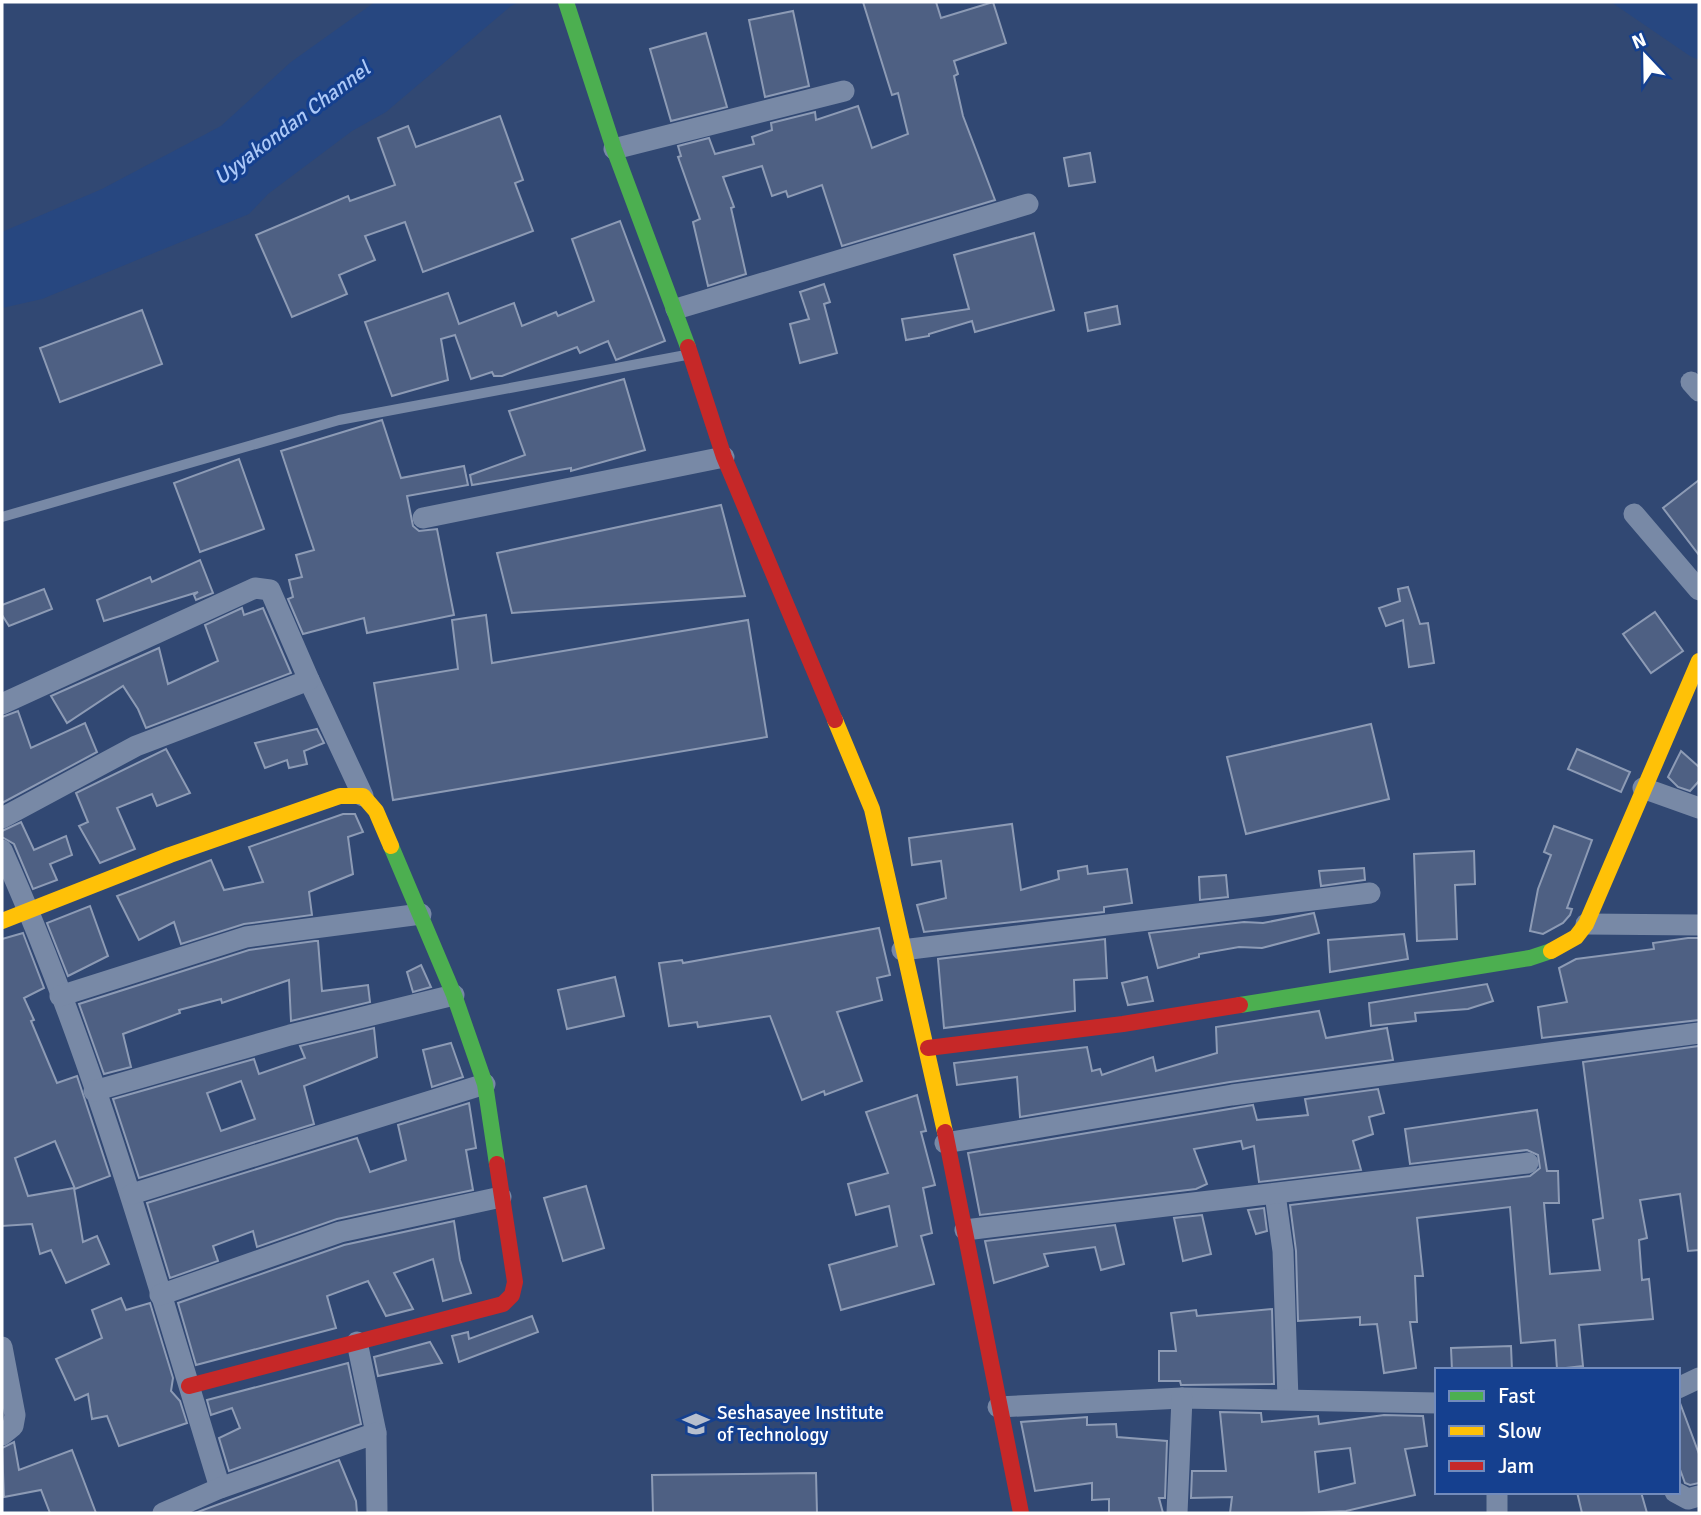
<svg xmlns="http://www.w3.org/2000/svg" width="1701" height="1515" viewBox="0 0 1701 1515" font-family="Signika,sans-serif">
	<rect width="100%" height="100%" fill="#314873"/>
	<g fill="#274780">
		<polygon points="375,2 520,2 511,6 386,112 352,131 268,194 249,214 42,299 2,308 2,232 102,189 221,126 291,62"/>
		<polygon points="1611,2 1699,2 1699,60 1690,56"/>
	</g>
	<g fill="#4e6083" stroke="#8d9bb5" stroke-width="2" fill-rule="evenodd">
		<polygon points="863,2 936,2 941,18 993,2 1006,43 954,61 958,74 954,76 963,116 995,200 842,246 822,185 788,197 786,191 772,196 762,166 723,177 734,207 731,208 746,274 708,286 693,222 700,219 678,157 681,156 678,146 709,138 715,154 754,144 752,137 772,130 771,123 815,112 816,120 858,106 872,148 908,134 898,93 892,95"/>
		<polygon points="793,11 809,86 765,97 749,20"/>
		<polygon points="706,33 727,107 671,121 650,49"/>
		<polygon points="500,116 523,180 515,183 533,231 423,272 405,222 365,236 375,260 339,275 347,294 292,317 256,235 348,196 350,201 395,185 378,138 408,126 416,147"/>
		<polygon points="1090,153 1095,182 1069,186 1064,158"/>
		<polygon points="620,221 665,341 616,360 608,341 580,353 577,347 502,376 494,376 492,372 471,379 455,335 441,339 448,380 392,396 365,322 448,293 459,324 514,303 522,326 556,312 558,316 594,301 572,239"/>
		<polygon points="1034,233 1054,310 975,332 972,321 929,334 929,336 906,340 902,319 969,309 954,255"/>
		<polygon points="824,284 830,302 824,304 837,353 800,363 790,324 809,319 800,292"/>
		<polygon points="1117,306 1120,324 1088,331 1085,313"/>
		<polygon points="142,310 162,364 60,402 40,348"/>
		<polygon points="624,379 645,450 571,471 571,468 472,485 470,475 525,455 509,411"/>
		<polygon points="382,420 401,478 464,466 468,485 407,496 413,526 419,531 437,529 454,615 367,633 364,618 303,634 288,599 293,597 289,580 302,577 296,555 314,550 281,451"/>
		<polygon points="239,459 264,529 200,552 174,483"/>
		<polygon points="1699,480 1699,555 1663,508"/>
		<polygon points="721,505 745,596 512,613 497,553"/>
		<polygon points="200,560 213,593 196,600 194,595 198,592 104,621 97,600 150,577 152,582"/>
		<polygon points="1408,587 1420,624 1428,623 1434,663 1409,667 1403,620 1386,626 1379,608 1400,601 1398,589"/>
		<polygon points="44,589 52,609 9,626 2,615 2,605"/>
		<polygon points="242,608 244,615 263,608 291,673 146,728 138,709 123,686 67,723 51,696 159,648 168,684 218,661 205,625"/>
		<polygon points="1655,612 1683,651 1651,673 1623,634"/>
		<polygon points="486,615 492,663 748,620 767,737 393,800 374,683 458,669 452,620"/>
		<polygon points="18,711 31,748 85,723 97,752 2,803 2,717"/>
		<polygon points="1371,724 1389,799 1246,834 1227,757"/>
		<polygon points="317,729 324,743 304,751 307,764 289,768 287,760 265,768 255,743"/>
		<polygon points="166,749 190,793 157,806 152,794 117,808 135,849 100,863 79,826 88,822 76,793"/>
		<polygon points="1577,749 1630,772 1621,792 1568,769"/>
		<polygon points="1681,751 1699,767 1699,781 1690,791 1678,787 1668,777"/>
		<polygon points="343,814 355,814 363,832 348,837 353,874 309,892 312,915 244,924 181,944 174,922 139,940 117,896 211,860 224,890 263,882 249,847"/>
		<polygon points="21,822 34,850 66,836 72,855 50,864 57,880 33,889 14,844 2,837 2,831"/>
		<polygon points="1012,824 1021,890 1059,879 1058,871 1087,866 1088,874 1127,869 1132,903 1104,907 1104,912 924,932 917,905 946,898 941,861 912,865 909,838"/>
		<polygon points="1554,826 1592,840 1567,908 1572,909 1570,915 1563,923 1543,934 1530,931 1538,889 1551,855 1544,852"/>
		<polygon points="1474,851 1475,884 1455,885 1457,939 1417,941 1414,854"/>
		<polygon points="1364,868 1365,880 1321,886 1319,871"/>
		<polygon points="1226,875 1228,897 1200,900 1199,877"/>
		<polygon points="90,906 108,956 68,976 47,923"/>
		<polygon points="1314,913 1319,933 1262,948 1239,947 1199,954 1199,957 1158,968 1149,933 1244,922 1263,923"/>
		<polygon points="879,928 890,975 877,978 882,1000 837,1012 862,1081 825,1095 824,1091 802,1100 770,1016 698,1027 697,1022 669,1026 659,963 682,960 683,963"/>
		<polygon points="23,933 44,988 24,998 34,1020 31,1021 57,1083 77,1076 110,1176 75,1189 55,1141 15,1158 28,1196 74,1188 83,1242 97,1236 109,1264 66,1283 51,1250 40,1254 32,1224 2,1226 2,939"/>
		<polygon points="1404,934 1408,959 1330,972 1328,940"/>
		<polygon points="1688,938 1699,938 1699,1020 1542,1038 1538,1007 1567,1002 1559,968 1576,959 1654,949 1653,943"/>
		<polygon points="1105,939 1107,978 1074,980 1075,1011 944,1028 938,959"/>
		<polygon points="315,941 318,941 322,991 368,985 370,1002 291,1021 289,980 222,1003 221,999 179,1010 180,1013 123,1034 131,1067 104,1074 79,1004 249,950"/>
		<polygon points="421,965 431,987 413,992 407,972"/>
		<polygon points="615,977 624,1016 567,1029 558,990"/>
		<polygon points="1147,977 1153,1001 1128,1005 1122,983"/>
		<polygon points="1487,984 1493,1001 1468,1009 1415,1013 1416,1021 1371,1026 1369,1003"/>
		<polygon points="1319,1011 1326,1038 1387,1028 1393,1060 1230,1082 1020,1117 1017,1077 957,1085 954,1063 1087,1047 1092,1071 1100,1069 1102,1075 1153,1057 1156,1071 1217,1053 1216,1027"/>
		<path d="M374,1028L377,1057L304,1086L314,1124L139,1178L113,1099L254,1059L259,1074L305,1058L300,1046ZM241,1081L255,1119L221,1131L207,1093Z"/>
		<polygon points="451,1043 463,1077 432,1087 423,1050"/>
		<polygon points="1699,1046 1699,1250 1688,1251 1680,1194 1640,1200 1647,1238 1639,1240 1642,1280 1649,1279 1653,1319 1579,1325 1583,1366 1557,1369 1555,1340 1521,1343 1510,1207 1417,1218 1423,1276 1415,1276 1417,1322 1410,1322 1416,1368 1384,1373 1377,1324 1360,1325 1360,1317 1298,1321 1296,1251 1290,1205 1530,1176 1540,1168 1538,1155 1527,1150 1410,1164 1405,1129 1537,1110 1547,1171 1558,1171 1559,1203 1544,1203 1550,1274 1600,1270 1593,1220 1603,1218 1583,1062"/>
		<polygon points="1378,1089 1384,1113 1369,1117 1373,1134 1353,1141 1361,1170 1259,1182 1254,1146 1243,1149 1241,1141 1194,1149 1207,1184 1196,1189 980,1215 968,1153 1253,1105 1257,1120 1308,1115 1305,1099"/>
		<polygon points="917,1095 926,1131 921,1132 935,1185 923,1188 932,1233 921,1236 934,1284 841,1310 829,1265 897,1246 889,1206 856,1215 848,1184 888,1173 866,1112"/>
		<polygon points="469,1103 476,1148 466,1150 473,1190 337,1219 257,1247 253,1231 213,1246 218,1261 170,1278 147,1203 357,1138 370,1172 406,1160 398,1125"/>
		<polygon points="586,1186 604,1248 563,1261 544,1198"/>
		<polygon points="1264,1208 1267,1231 1256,1234 1248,1210"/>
		<polygon points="1202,1215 1211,1254 1183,1261 1174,1218"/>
		<polygon points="454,1221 460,1260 471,1293 443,1301 433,1259 394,1273 413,1309 386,1316 368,1281 327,1296 336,1328 196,1365 178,1303 344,1245"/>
		<polygon points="1115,1225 1124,1264 1101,1270 1095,1247 1044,1254 1048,1266 994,1283 985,1241"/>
		<polygon points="121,1298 126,1310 150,1303 173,1378 171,1391 180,1401 187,1423 119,1446 107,1416 92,1419 88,1394 75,1400 56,1359 102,1338 92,1310"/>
		<polygon points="1272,1309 1274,1384 1181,1385 1180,1381 1159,1381 1159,1351 1176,1351 1171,1313 1196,1310 1197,1316"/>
		<polygon points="532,1316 538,1332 459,1362 452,1336 468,1332 469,1339"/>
		<polygon points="430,1342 442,1363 378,1376 374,1357"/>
		<polygon points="1511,1346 1512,1370 1452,1370 1451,1348"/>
		<polygon points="348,1363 361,1424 229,1471 219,1438 240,1428 232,1408 211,1415 207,1400"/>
		<polygon points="1680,1403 1699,1454 1699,1483 1690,1485 1685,1483 1678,1464"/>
		<path d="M1220,1412L1261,1413L1262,1422L1318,1416L1319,1424L1384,1415L1423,1416L1427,1446L1405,1449L1415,1495L1346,1511L1302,1513H1230L1232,1497L1191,1498L1192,1471H1226ZM1350,1448L1355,1483L1319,1492L1315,1452Z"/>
		<polygon points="1087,1417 1087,1425 1116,1424 1117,1437 1167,1441 1165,1498 1159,1498 1163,1513 1109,1513 1109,1499 1092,1500 1092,1483 1035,1491 1021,1422"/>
		<polygon points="14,1442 19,1470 72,1450 96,1513 50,1513 41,1490 4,1497 2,1448"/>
		<polygon points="339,1460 356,1501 357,1513 195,1513"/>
		<polygon points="816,1473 817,1513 653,1513 652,1475"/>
		<polygon points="1577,1492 1641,1492 1647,1513 1582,1513"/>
	</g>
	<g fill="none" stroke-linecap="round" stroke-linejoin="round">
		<polyline stroke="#7889a6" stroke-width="10" points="2,517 339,420 686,355"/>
		<g stroke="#7889a6" stroke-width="21">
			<polyline points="614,149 844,91"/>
			<polyline points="676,309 1028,204"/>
			<polyline points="1691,382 1699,391"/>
			<polyline points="1634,514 1699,590"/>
			<polyline points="423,518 724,457"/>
			<polyline points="309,680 363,796"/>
			<polyline points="2,704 255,588 270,590 309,680 136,746 2,818"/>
			<polyline points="1643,788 1699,808"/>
			<path d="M2,850C94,1055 154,1273 220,1488"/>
			<polyline points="1586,924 1699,925"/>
			<polyline points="902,950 1370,893"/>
			<polyline points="60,996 246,937 421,914"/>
			<polyline points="94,1091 290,1035 454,995"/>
			<polyline points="945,1143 1232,1095 1699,1033"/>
			<polyline points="132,1194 485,1084"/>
			<polyline points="1275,1194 1283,1251 1288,1399"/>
			<polyline points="965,1230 1528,1163"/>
			<polyline points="160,1295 340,1232 501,1197"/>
			<polyline points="357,1342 376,1433"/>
			<polyline points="2,1347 15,1415 13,1426 2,1435"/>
			<polyline points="1678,1388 1699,1378"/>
			<polyline points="998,1407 1182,1398 1437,1403"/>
			<polyline points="1675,1492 1688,1499 1699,1496"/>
			<polyline points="163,1513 220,1488 376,1433 377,1513"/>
			<polyline points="1177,1513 1182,1398"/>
			<polyline points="1497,1513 1497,1492"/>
		</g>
		<g stroke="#4caf50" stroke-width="16">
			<polyline points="566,2 614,149 688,347"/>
			<polyline points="391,846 454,995 485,1084 497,1164"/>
			<polyline points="1240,1005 1530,958 1551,951"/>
		</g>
		<g stroke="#ffc107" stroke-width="16">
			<polyline points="835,720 872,809 945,1132"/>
			<polyline points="2,921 170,855 340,796 363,796 376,811 391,846"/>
			<polyline points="1551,951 1576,937 1586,924 1699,661"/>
		</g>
		<g stroke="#c62828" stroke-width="16">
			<polyline points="688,347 724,457 835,720"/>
			<polyline points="928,1048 1123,1024 1240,1005"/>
			<polyline points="945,1132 1021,1513"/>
			<polyline points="189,1386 503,1304 512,1295 515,1282 497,1164"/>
		</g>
	</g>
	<defs>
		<g id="university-bare" transform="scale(2.1)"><path d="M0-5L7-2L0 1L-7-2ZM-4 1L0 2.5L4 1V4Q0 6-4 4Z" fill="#b7bfce" stroke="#15408f" stroke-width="2.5" paint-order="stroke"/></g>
	</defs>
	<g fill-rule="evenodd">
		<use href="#university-bare" x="696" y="1424"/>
	</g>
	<g text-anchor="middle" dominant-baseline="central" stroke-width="6" stroke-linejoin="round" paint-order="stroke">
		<g font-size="19" fill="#fff" stroke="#15408f" text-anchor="start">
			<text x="717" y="1413">Seshasayee Institute<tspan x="717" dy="22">of Technology</tspan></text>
		</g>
		<g font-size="21" font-style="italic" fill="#acc8f7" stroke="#15408f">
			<text transform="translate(292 123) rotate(-37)">Uyyakondan Channel</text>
		</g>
	</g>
	<rect width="1701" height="1515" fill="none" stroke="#ffffff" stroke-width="7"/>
	<rect x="1435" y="1368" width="245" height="126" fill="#15408f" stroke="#738cbc" stroke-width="2"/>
	<rect x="1449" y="1391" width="35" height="10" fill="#4caf50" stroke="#738cbc" stroke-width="2"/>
	<text x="1498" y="1403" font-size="21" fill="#ffffff">Fast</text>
	<rect x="1449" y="1426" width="35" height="10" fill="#ffc107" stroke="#738cbc" stroke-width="2"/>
	<text x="1498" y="1438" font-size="21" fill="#ffffff">Slow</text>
	<rect x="1449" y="1461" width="35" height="10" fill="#c62828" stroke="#738cbc" stroke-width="2"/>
	<text x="1498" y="1473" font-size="21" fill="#ffffff">Jam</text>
	<g transform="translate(1645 56) rotate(338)" stroke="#15408f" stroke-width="5" paint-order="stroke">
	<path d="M0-5L12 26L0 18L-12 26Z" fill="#ffffff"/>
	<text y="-10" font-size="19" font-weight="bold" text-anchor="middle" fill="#ffffff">N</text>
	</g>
</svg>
